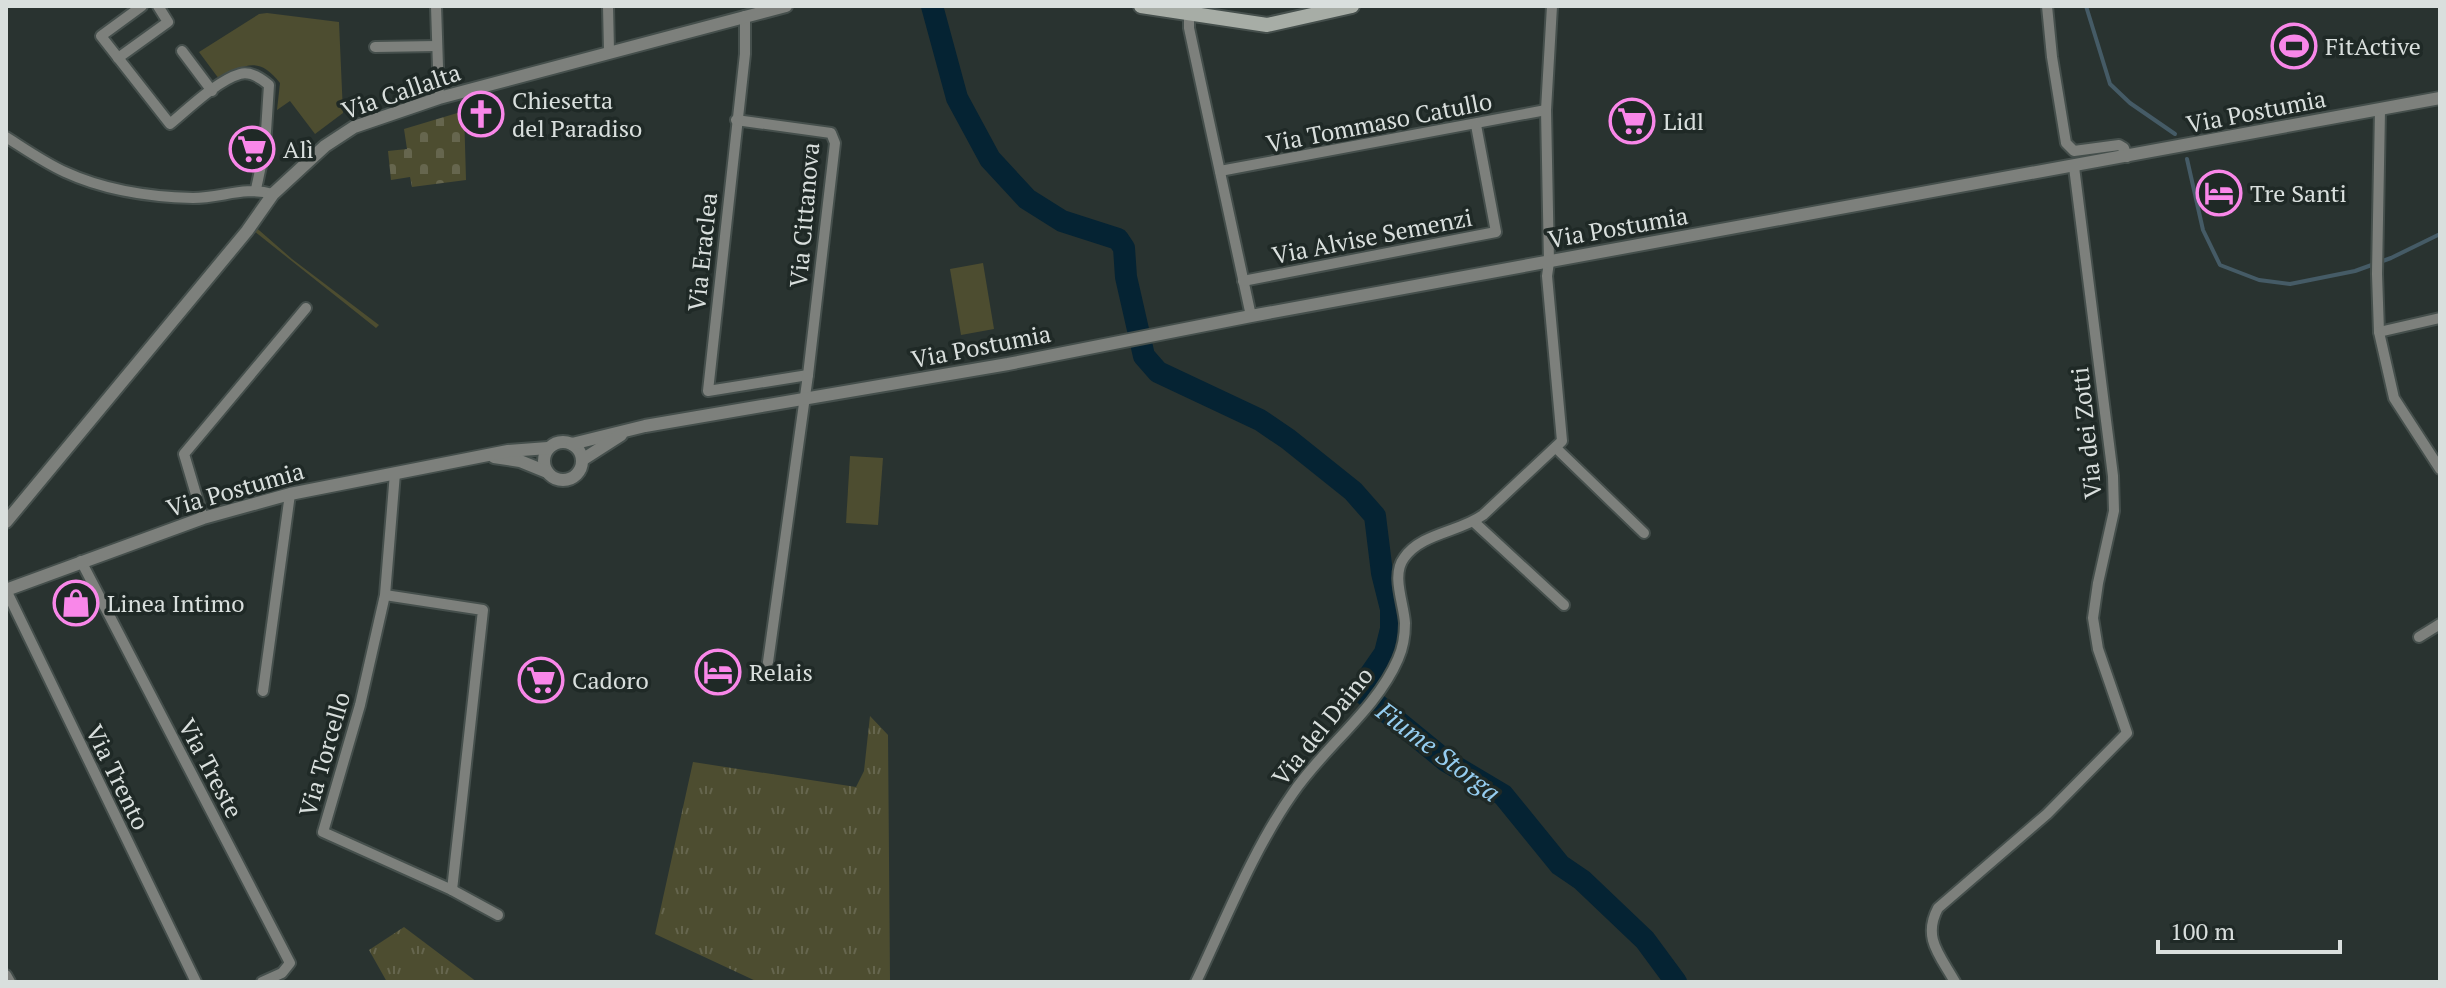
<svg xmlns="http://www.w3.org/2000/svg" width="2446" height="988" viewBox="0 0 2446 988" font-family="'PT Serif',serif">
	<defs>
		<pattern id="grass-tufts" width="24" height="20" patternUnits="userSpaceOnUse" patternTransform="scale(2)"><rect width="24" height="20" fill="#4d4d30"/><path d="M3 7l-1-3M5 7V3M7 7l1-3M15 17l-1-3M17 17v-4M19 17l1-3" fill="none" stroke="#66664e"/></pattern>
		<pattern id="cemetery-stones" width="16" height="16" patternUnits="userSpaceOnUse" patternTransform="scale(2)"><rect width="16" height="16" fill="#4d4d30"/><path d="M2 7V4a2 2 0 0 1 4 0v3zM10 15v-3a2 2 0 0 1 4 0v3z" fill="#66664e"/></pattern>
	</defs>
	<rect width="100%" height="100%" fill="#293330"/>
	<g fill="url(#grass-tufts)">
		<polygon points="870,716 888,735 890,982 797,980 758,982 655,934 693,762 856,787 864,771"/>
		<polygon points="404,927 477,982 387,982 369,950"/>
	</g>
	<polygon fill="url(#cemetery-stones)" points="464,111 466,180 412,187 410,177 391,180 388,151 407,149 404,129"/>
	<g fill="#4d4d30">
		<path d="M267,13L339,22L343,113L315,134L290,101L277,110L280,83C259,56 245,64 219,79L199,52L259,14Z"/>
		<polygon points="252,224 292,259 379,325 376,328 249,227"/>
		<polygon points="983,263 994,329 961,335 950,269"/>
		<polygon points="850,456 883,458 878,525 846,523"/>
	</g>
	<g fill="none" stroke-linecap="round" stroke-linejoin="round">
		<g stroke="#455b66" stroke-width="4">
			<polyline points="2086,6 2110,84 2130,103 2175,134"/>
			<polyline points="2187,159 2203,230 2220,265 2259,280 2290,284 2355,271 2391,258 2440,234"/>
		</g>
		<polyline stroke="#052333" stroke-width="22" points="932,6 957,98 990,159 1027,199 1062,221 1118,239 1124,248 1126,277 1144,356 1158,372 1260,420 1288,439 1353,491 1375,516 1382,573 1391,609 1391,629 1385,653 1367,679 1363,693 1446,761 1503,795 1560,865 1582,880 1645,940 1676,982"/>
		<g stroke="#454f4c" stroke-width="14">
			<g id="minor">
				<path d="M142,6L101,36L170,124C188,109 218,80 240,74C251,71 261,78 269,85L265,147L256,189"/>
				<polyline points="436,6 439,98"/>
				<polyline points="608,6 609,51"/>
				<polyline points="2047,6 2052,57 2066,143 2074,151 2119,145 2124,148 2127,157"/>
				<polyline points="1189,14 1189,28 1251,316"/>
				<polyline points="745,16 745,54 708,391 808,375"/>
				<polyline points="375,47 437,46"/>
				<polyline points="182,51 212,91"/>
				<polyline points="118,58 168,22 158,6"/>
				<polyline points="2380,110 2377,274 2379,332 2394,398 2440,469"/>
				<polyline points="736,120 831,133 835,143 808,375 768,662"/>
				<path d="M6,137C25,149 45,163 65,172C104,190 151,197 193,198C222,198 244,186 273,194"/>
				<polyline points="1220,171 1546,110"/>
				<polyline points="1243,281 1496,232 1476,125"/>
				<polyline points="2379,332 2440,318"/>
				<polyline points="1556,448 1644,533"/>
				<polyline points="203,518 184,454 306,308"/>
				<polyline points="1474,522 1564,605"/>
				<polyline points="81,561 290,963 282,973 262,982"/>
				<polyline points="6,590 196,982"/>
				<polyline points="385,595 483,610 452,890 323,832 360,705 385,595 395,473"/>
				<polyline points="2419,637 2440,624"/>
				<polyline points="263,691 290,494"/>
				<polyline points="452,890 498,915"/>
				<polyline points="6,975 10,982"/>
				<path d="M1196,982C1226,919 1253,850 1293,793C1324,747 1376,710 1398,659C1403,648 1405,635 1405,623C1404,604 1391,575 1404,558C1421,533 1460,532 1483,515L1562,441L1547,276L1549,262L1546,110L1552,6"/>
				<path d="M1955,982C1940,955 1922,938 1938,908L2047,814L2127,733L2098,649L2093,618L2098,583L2114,511L2113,476L2074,167"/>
			</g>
		</g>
		<g stroke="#454f4c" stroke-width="16">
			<g id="tertiary">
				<circle cx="563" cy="461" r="19"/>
				<polyline points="572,444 645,426 1008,364 1251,316 2440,98"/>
				<polyline points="494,457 520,461 547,472"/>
				<polyline points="582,460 621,435"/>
				<polyline points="6,522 247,231 273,194 325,146 354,127 439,98 786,6"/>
				<polyline points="6,590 203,518 290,494 508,451 548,448"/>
			</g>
		</g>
		<g stroke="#454f4c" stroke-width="18">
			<polyline id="secondary" points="1141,6 1267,25 1352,6"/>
		</g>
		<use href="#minor" stroke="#7d807c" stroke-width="10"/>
		<use href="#tertiary" stroke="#7d807c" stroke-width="12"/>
		<use href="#secondary" stroke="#a7ada6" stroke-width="14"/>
	</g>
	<defs>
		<g id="stadium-ring" transform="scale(2.3)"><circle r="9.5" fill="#1f2926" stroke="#f987e9" stroke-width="1.5"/><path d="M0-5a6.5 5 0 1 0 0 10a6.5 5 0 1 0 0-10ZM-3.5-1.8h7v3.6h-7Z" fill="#f987e9"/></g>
		<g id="church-ring" transform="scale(2.3)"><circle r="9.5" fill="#1f2926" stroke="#f987e9" stroke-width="1.5"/><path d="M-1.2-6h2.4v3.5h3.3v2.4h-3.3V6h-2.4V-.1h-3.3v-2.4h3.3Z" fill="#f987e9"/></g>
		<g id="supermarket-ring" transform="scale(2.3)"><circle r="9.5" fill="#1f2926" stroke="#f987e9" stroke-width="1.5"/><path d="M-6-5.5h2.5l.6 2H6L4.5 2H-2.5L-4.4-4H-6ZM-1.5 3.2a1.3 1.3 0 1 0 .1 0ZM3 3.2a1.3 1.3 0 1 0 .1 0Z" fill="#f987e9"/></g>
		<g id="hotel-ring" transform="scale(2.3)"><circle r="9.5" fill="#1f2926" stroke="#f987e9" stroke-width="1.5"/><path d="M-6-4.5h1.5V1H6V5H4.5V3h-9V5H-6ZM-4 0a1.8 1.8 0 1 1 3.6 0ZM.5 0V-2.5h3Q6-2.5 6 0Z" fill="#f987e9"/></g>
		<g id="shop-ring" transform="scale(2.3)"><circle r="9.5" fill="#1f2926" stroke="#f987e9" stroke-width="1.5"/><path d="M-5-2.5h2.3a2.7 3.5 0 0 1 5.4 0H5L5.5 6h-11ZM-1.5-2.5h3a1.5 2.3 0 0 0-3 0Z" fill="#f987e9"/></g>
	</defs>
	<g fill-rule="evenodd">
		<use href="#stadium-ring" x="2294" y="46"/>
		<use href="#church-ring" x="481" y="114"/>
		<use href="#supermarket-ring" x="1632" y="121"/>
		<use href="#supermarket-ring" x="252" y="149"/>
		<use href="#hotel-ring" x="2219" y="193"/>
		<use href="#shop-ring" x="76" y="603"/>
		<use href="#hotel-ring" x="718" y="672"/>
		<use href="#supermarket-ring" x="541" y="680"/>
	</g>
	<g text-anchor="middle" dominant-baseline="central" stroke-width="7" stroke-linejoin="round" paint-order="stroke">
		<g font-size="24" fill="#d9dfdd" stroke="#1f2926" text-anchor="start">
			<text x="2325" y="46">FitActive</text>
			<text x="512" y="100">Chiesetta<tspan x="512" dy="28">del Paradiso</tspan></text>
			<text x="1663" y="121">Lidl</text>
			<text x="283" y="149">Alì</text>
			<text x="2250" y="193">Tre Santi</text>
			<text x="107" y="603">Linea Intimo</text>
			<text x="749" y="672">Relais</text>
			<text x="572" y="680">Cadoro</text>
		</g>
		<g font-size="24" fill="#d9dfdd" stroke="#1f2926">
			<text transform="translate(401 91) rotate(-19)">Via Callalta</text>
			<text transform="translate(2256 111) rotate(-11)">Via Postumia</text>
			<text transform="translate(1379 122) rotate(-11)">Via Tommaso Catullo</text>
			<text transform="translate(804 215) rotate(-85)">Via Cittanova</text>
			<text transform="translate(1618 227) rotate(-10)">Via Postumia</text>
			<text transform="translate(1372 236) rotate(-11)">Via Alvise Semenzi</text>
			<text transform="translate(702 252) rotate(-84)">Via Eraclea</text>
			<text transform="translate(981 346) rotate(-11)">Via Postumia</text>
			<text transform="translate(2086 433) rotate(-96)">Via dei Zotti</text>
			<text transform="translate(235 489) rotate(-16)">Via Postumia</text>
			<text transform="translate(1322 726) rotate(-51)">Via del Daino</text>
			<text transform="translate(324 754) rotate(-74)">Via Torcello</text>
			<text transform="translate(211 768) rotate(62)">Via Treste</text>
			<text transform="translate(118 777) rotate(64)">Via Trento</text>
		</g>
		<g font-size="26" font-style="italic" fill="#95cdf0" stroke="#1f2926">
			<text transform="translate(1439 751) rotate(37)">Fiume Storga</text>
		</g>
	</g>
	<rect width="2446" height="988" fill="none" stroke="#d9dfdd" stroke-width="16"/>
	<path d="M2158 940v12h182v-12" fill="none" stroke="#d9dfdd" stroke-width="4"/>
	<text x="2170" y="940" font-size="24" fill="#d9dfdd" stroke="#1f2926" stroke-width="6" paint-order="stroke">100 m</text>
</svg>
